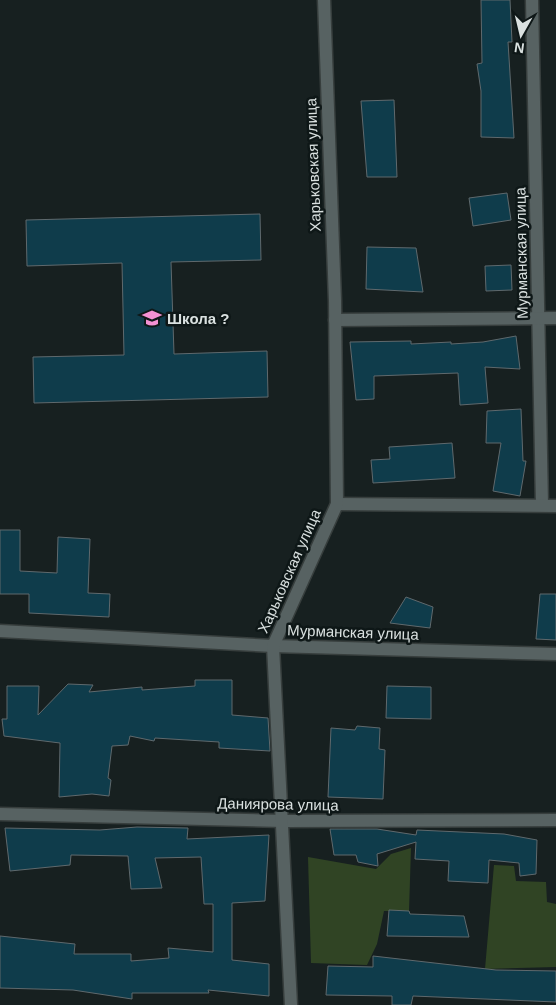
<svg xmlns="http://www.w3.org/2000/svg" width="556" height="1005" viewBox="0 0 556 1005" font-family="Arial,sans-serif">
	<rect width="100%" height="100%" fill="#172020"/>
	<g fill="#304424">
		<polygon points="411,848 409,911 384,911 377,944 367,965 311,963 308,857 376,869 391,854"/>
		<polygon points="494,865 514,866 516,881 546,882 547,902 556,904 556,967 485,969"/>
	</g>
	<g fill="#0f3c4b" stroke="#5f696d">
		<polygon points="481,0 510,0 512,42 508,42 514,138 481,137 481,91 477,64 482,63"/>
		<polygon points="394,100 397,177 367,177 361,101"/>
		<polygon points="507,193 511,220 473,226 469,198"/>
		<polygon points="260,214 261,260 171,262 174,354 267,351 268,397 34,403 33,357 124,355 122,263 27,266 26,220"/>
		<polygon points="367,247 416,248 423,292 366,289"/>
		<polygon points="511,265 512,290 486,291 485,266"/>
		<polygon points="516,336 520,369 485,367 488,403 460,405 458,373 374,376 374,399 356,400 350,342 411,341 411,344 451,342 451,344 483,342"/>
		<polygon points="521,409 523,461 526,461 520,496 493,491 501,443 486,443 487,411"/>
		<polygon points="452,443 455,478 373,483 371,460 390,459 389,447"/>
		<polygon points="0,530 20,530 20,571 57,573 58,537 90,539 88,593 110,594 109,617 29,613 29,594 0,594"/>
		<polygon points="540,594 556,594 556,640 536,639"/>
		<polygon points="406,597 433,607 430,628 390,623"/>
		<polygon points="195,680 232,680 232,715 268,718 270,751 219,748 219,742 155,738 154,741 130,736 128,745 112,746 108,778 111,780 109,796 92,794 59,797 60,743 4,736 2,719 7,719 7,686 39,686 38,715 68,684 93,685 89,692 142,687 142,690 195,686"/>
		<polygon points="387,686 431,687 431,719 386,718"/>
		<polygon points="357,726 380,728 379,749 385,750 383,799 328,797 331,728 355,730"/>
		<polygon points="137,827 188,828 187,839 269,835 265,901 232,903 232,960 269,964 269,996 208,990 209,993 132,993 132,999 73,990 0,988 0,936 75,944 74,954 131,954 131,961 169,958 168,948 213,952 213,904 204,904 201,857 155,858 162,888 131,889 128,856 71,855 70,865 10,871 5,828 100,830"/>
		<polygon points="330,829 377,829 416,835 417,830 504,834 537,840 536,874 520,876 519,863 489,860 488,883 448,881 449,861 415,859 416,842 377,854 378,866 358,862 356,855 334,855"/>
		<polygon points="389,910 409,911 410,914 464,916 469,937 387,936"/>
		<polygon points="373,956 496,970 556,971 556,1002 413,996 411,1005 392,1005 392,996 326,995 328,966 373,967"/>
	</g>
	<g fill="none" stroke-linecap="round" stroke-linejoin="round">
		<g stroke="#373e3d" stroke-width="15">
			<g id="minor">
				<polyline points="532,0 542,505"/>
				<polyline points="335,320 556,318"/>
				<polyline points="337,504 556,506"/>
				<polyline points="0,631 273,646 556,654"/>
				<polyline points="0,814 283,821 556,820"/>
				<polyline points="291,1005 273,646 337,504 335,301 324,0"/>
			</g>
		</g>
		<use href="#minor" stroke="#576262" stroke-width="12"/>
	</g>
	<defs>
		<g id="school-bare" transform="scale(1.5)"><path d="M0-5L7-2L0 1L-7-2ZM-4 1L0 2.5L4 1V4Q0 6-4 4Z" fill="#f491d3" stroke="#0e1717" stroke-width="2.5" paint-order="stroke"/></g>
	</defs>
	<g fill-rule="evenodd">
		<use href="#school-bare" x="152" y="318"/>
	</g>
	<g text-anchor="middle" dominant-baseline="central" stroke-width="5" stroke-linejoin="round" paint-order="stroke">
		<g font-size="15" fill="#dae1e0" stroke="#0e1717">
			<text transform="translate(313 165) rotate(-92)">Харьковская улица</text>
			<text transform="translate(521 253) rotate(-91)">Мурманская улица</text>
			<text transform="translate(289 571) rotate(-66)">Харьковская улица</text>
			<text transform="translate(353 632) rotate(2)">Мурманская улица</text>
			<text transform="translate(278 804) rotate(1)">Даниярова улица</text>
		</g>
		<g font-size="15" font-weight="bold" fill="#dae1e0" stroke="#0e1717" text-anchor="start">
			<text x="167" y="318">Школа ?</text>
		</g>
	</g>
	<g transform="translate(521 35) rotate(188)" stroke="#0e1717" stroke-width="4" paint-order="stroke">
	<path d="M0-4L9 19L0 12L-9 19Z" fill="#dae1e0"/>
	<text y="-8" font-size="14" font-weight="bold" text-anchor="middle" fill="#dae1e0">N</text>
	</g>
</svg>
